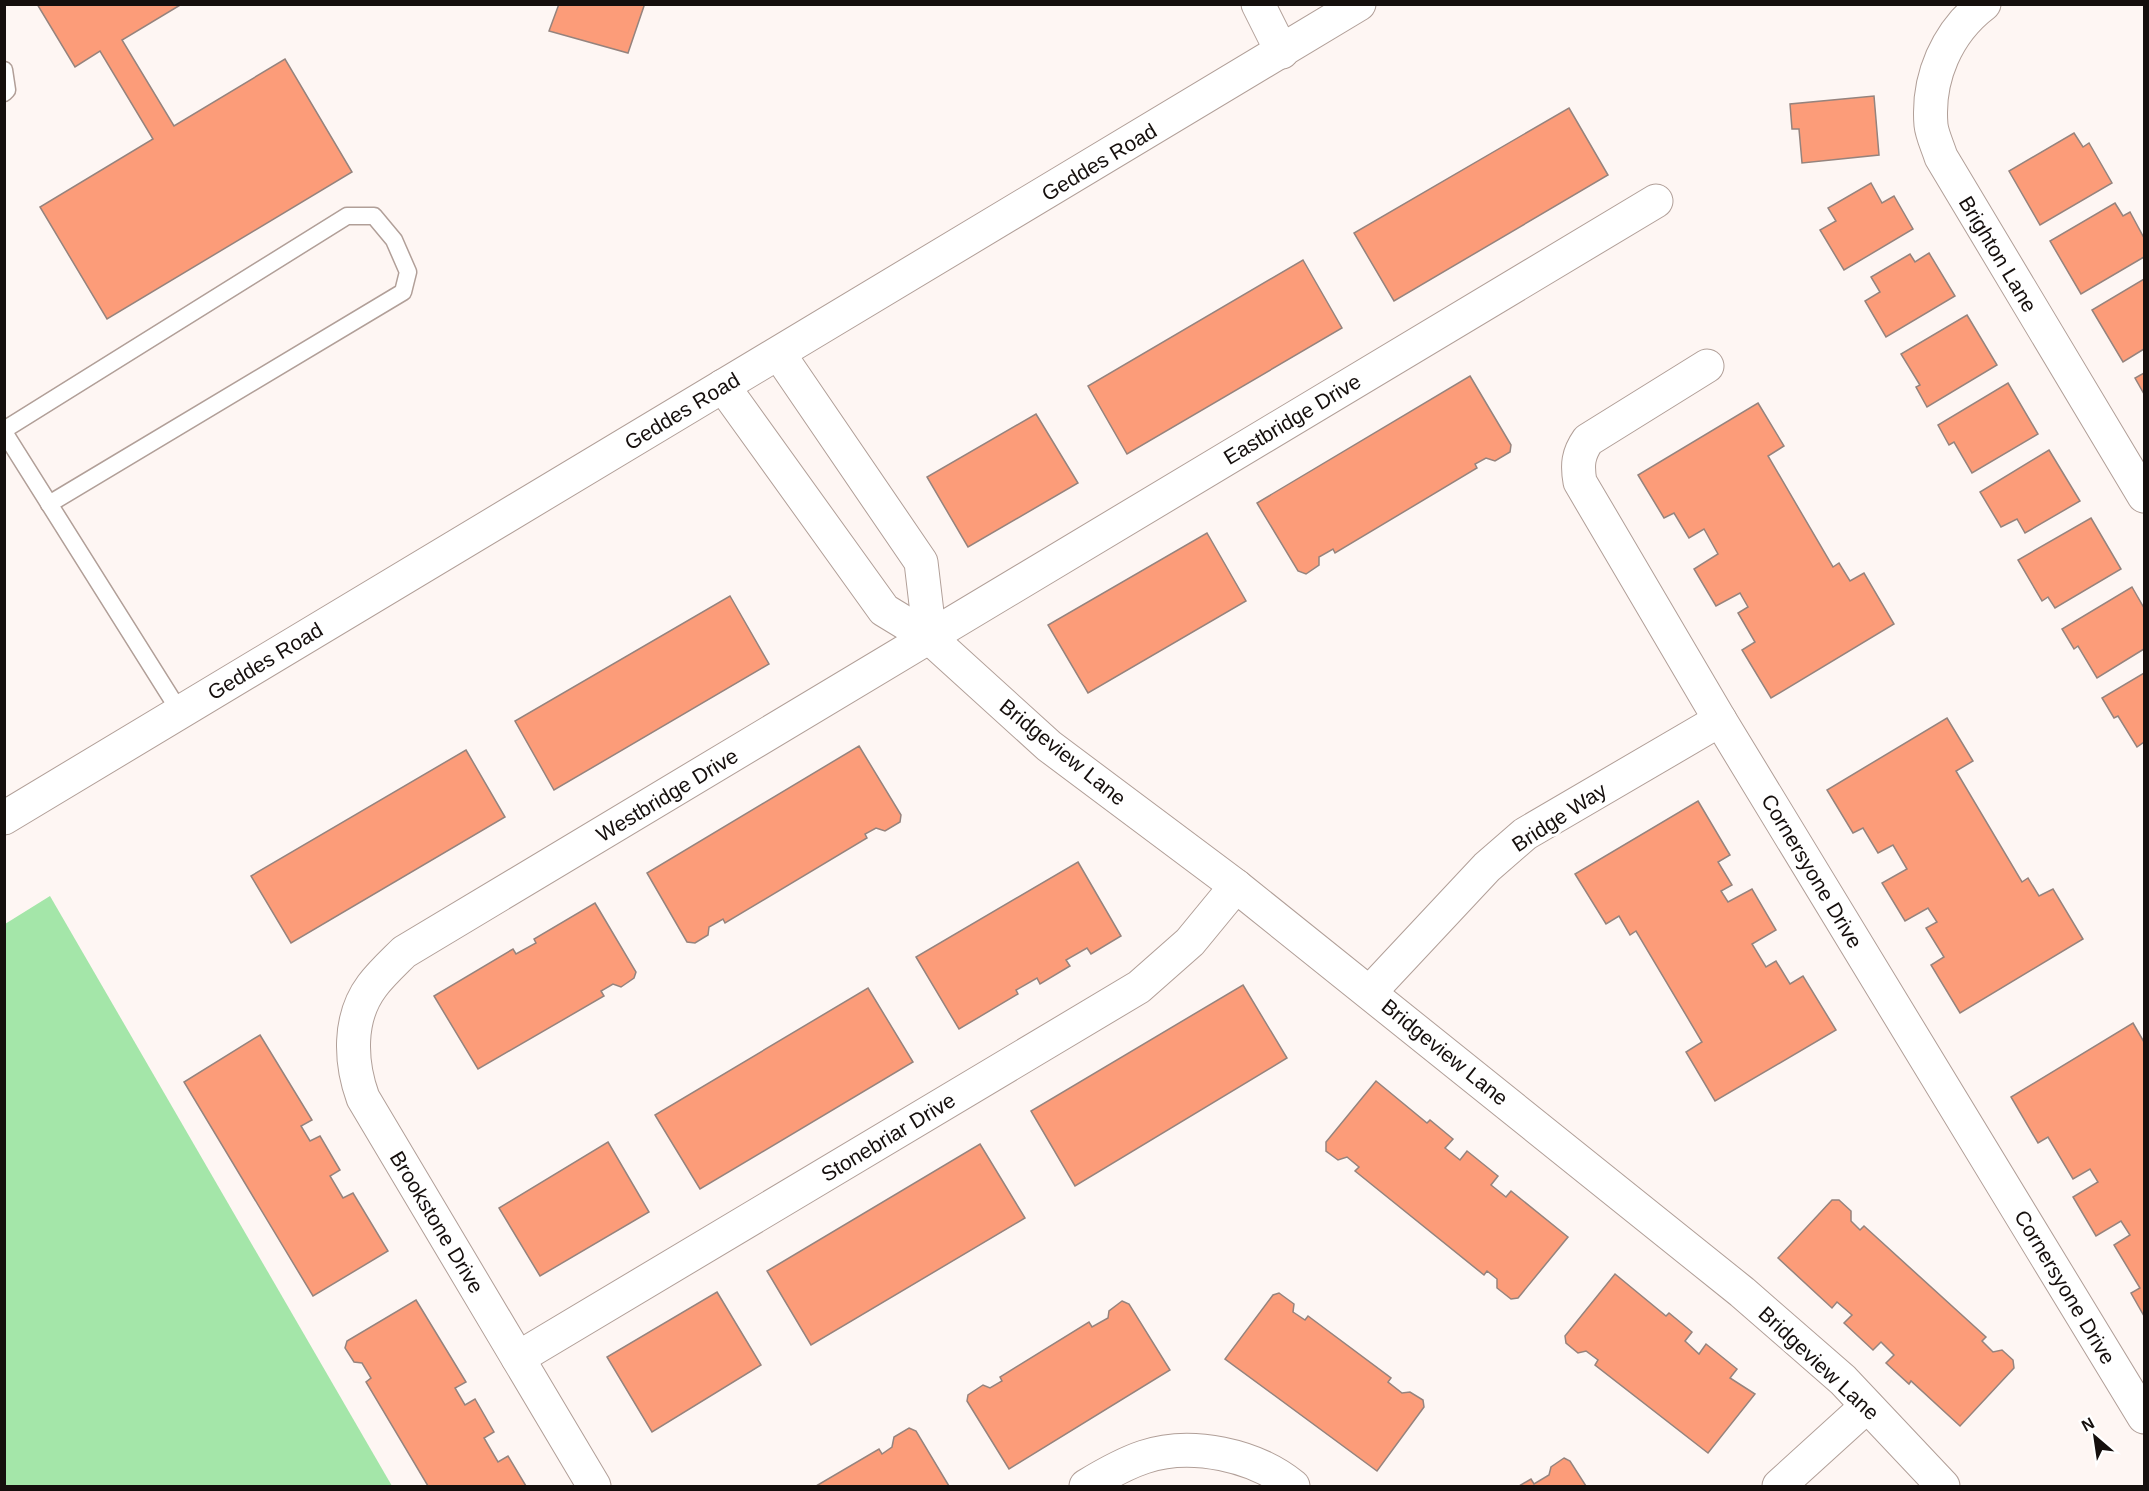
<svg xmlns="http://www.w3.org/2000/svg" width="2149" height="1491" viewBox="0 0 2149 1491" font-family="Helvetica,sans-serif">
	<rect width="100%" height="100%" fill="#fef6f3"/>
	<polygon fill="#a4e6a9" points="50,896 392,1486 5,1486 5,924"/>
	<g fill="#fc9c79" stroke="#95837d" stroke-width="1.5">
		<polygon points="37,4 182,4 122,40 174,126 285,59 352,172 107,319 40,207 153,139 100,51 75,67"/>
		<polygon points="559,4 641,4 644,6 628,53 549,31"/>
		<polygon points="1874,96 1879,155 1802,163 1799,129 1792,129 1790,104"/>
		<polygon points="1569,108 1608,175 1394,301 1354,233"/>
		<polygon points="2074,133 2083,147 2089,143 2112,183 2040,225 2009,171"/>
		<polygon points="1871,183 1882,203 1894,196 1913,229 1844,270 1820,230 1836,221 1828,208"/>
		<polygon points="2115,203 2123,216 2130,212 2144,238 2144,257 2081,294 2050,241"/>
		<polygon points="1929,253 1955,296 1886,337 1865,301 1880,292 1871,277 1910,254 1915,262"/>
		<polygon points="1303,260 1342,328 1127,454 1088,386"/>
		<polygon points="2144,279 2144,349 2123,362 2092,310"/>
		<polygon points="1967,315 1997,365 1927,407 1916,387 1920,385 1901,354"/>
		<polygon points="2144,373 2144,394 2135,378"/>
		<polygon points="1470,376 1511,445 1510,452 1495,461 1486,458 1475,464 1477,468 1335,553 1333,549 1319,557 1319,565 1306,574 1298,571 1257,503"/>
		<polygon points="2008,383 2038,434 1972,473 1954,442 1949,445 1938,425"/>
		<polygon points="1758,403 1784,446 1768,456 1833,567 1839,563 1850,581 1864,573 1894,624 1771,698 1742,650 1755,642 1738,613 1748,607 1740,593 1716,606 1694,569 1718,554 1704,529 1689,538 1674,513 1664,518 1638,475"/>
		<polygon points="1036,414 1078,483 968,547 927,477"/>
		<polygon points="2049,450 2080,501 2025,533 2017,519 2001,527 1980,492"/>
		<polygon points="2091,518 2121,569 2055,608 2048,597 2042,601 2018,560"/>
		<polygon points="1207,533 1246,601 1088,693 1048,625"/>
		<polygon points="2132,587 2144,608 2144,649 2097,678 2078,646 2074,649 2062,629"/>
		<polygon points="730,596 769,664 554,790 515,721"/>
		<polygon points="2144,673 2144,742 2137,747 2118,716 2114,718 2102,698"/>
		<polygon points="1947,718 1973,761 1956,771 2022,882 2028,878 2039,896 2053,889 2083,939 1960,1013 1931,965 1944,957 1926,928 1937,922 1928,908 1905,921 1882,883 1907,869 1893,845 1878,853 1863,828 1853,833 1827,790"/>
		<polygon points="859,746 901,815 900,822 885,831 876,828 865,834 867,838 725,923 723,919 709,927 708,935 695,943 687,942 647,873"/>
		<polygon points="466,750 505,817 291,943 251,876"/>
		<polygon points="1698,801 1730,855 1718,862 1732,885 1721,891 1728,902 1752,889 1776,930 1752,944 1766,967 1776,961 1790,984 1803,976 1836,1030 1715,1101 1686,1052 1702,1042 1636,931 1630,935 1619,916 1606,924 1575,874"/>
		<polygon points="1078,862 1121,936 1091,954 1087,948 1066,960 1070,966 1040,984 1037,978 1016,990 1018,994 959,1029 916,957"/>
		<polygon points="595,903 636,972 634,978 621,987 613,984 601,991 604,996 478,1069 434,996 513,949 516,954 536,943 534,939"/>
		<polygon points="1243,985 1287,1058 1075,1186 1031,1111"/>
		<polygon points="868,988 913,1062 700,1189 655,1115"/>
		<polygon points="2133,1023 2144,1042 2144,1316 2131,1293 2140,1288 2114,1245 2130,1235 2121,1221 2096,1236 2073,1197 2098,1182 2090,1169 2073,1179 2048,1137 2038,1143 2011,1097"/>
		<polygon points="260,1035 312,1120 301,1126 310,1141 320,1136 340,1170 330,1176 343,1198 353,1193 388,1251 313,1296 184,1082"/>
		<polygon points="1376,1081 1427,1123 1430,1120 1453,1139 1445,1148 1460,1160 1467,1151 1498,1176 1491,1185 1506,1197 1511,1191 1568,1237 1518,1298 1511,1299 1497,1288 1497,1279 1487,1271 1484,1275 1355,1171 1359,1167 1347,1157 1338,1160 1326,1151 1326,1142"/>
		<polygon points="608,1142 649,1212 540,1276 499,1208"/>
		<polygon points="980,1144 1025,1218 811,1345 767,1271"/>
		<polygon points="1832,1200 1839,1200 1851,1211 1851,1221 1860,1230 1864,1226 1986,1337 1982,1341 1993,1352 2002,1350 2013,1360 2014,1368 1960,1426 1911,1381 1909,1384 1886,1363 1894,1355 1881,1342 1873,1350 1844,1323 1852,1315 1837,1302 1832,1308 1778,1258"/>
		<polygon points="1615,1274 1666,1316 1669,1313 1692,1332 1685,1341 1699,1354 1706,1344 1737,1369 1730,1378 1755,1394 1708,1453 1595,1365 1598,1360 1586,1351 1578,1353 1566,1343 1565,1336"/>
		<polygon points="717,1292 761,1365 652,1432 607,1357"/>
		<polygon points="1279,1293 1294,1304 1293,1312 1305,1320 1308,1316 1391,1378 1388,1382 1402,1393 1410,1392 1423,1400 1424,1407 1377,1471 1225,1359 1273,1295"/>
		<polygon points="416,1300 466,1382 455,1388 465,1405 475,1399 494,1432 484,1438 498,1462 508,1456 526,1486 428,1486 366,1382 371,1378 362,1363 354,1362 345,1348 347,1341"/>
		<polygon points="1122,1301 1129,1304 1170,1370 1009,1469 967,1401 968,1395 983,1385 990,1388 1002,1381 1000,1377 1089,1322 1092,1327 1108,1318 1109,1311"/>
		<polygon points="909,1428 916,1431 949,1486 816,1486 879,1449 882,1454 892,1447 894,1437"/>
		<polygon points="1564,1458 1570,1461 1586,1486 1519,1486 1531,1479 1534,1484 1549,1475 1551,1467"/>
	</g>
	<g fill="none" stroke-linecap="round" stroke-linejoin="round">
		<g stroke="#b19f98" stroke-width="19">
			<g id="service">
				<polyline points="4,70 7,90 4,93"/>
				<polyline points="4,430 347,216 374,216 394,240 408,272 403,292 49,504"/>
				<polyline points="4,432 180,712"/>
			</g>
		</g>
		<g stroke="#b19f98" stroke-width="35">
			<g id="minor">
				<polyline points="1258,4 1282,52"/>
				<path d="M1984,4C1947,32 1927,78 1931,125C1932,135 1938,147 1941,157L2144,496"/>
				<polyline points="779,354 921,562 930,638"/>
				<path d="M1707,366L1588,440C1578,454 1577,465 1580,482L1720,720L2144,1417"/>
				<polyline points="723,386 884,610 930,638 1049,746 1236,886 1742,1292 1843,1380 1943,1486"/>
				<polyline points="1370,992 1487,867 1525,834 1720,720"/>
				<polyline points="518,1358 1139,987 1190,942 1236,886"/>
				<path d="M594,1486L363,1098C350,1062 348,1018 372,986C381,974 393,963 404,952L1656,201"/>
				<path d="M1086,1486C1104,1475 1123,1464 1144,1457C1191,1441 1255,1455 1293,1486"/>
				<polyline points="1779,1486 1867,1406"/>
			</g>
		</g>
		<g stroke="#b19f98" stroke-width="35">
			<polyline id="secondary" points="4,818 1359,4"/>
		</g>
		<use href="#service" stroke="#fff" stroke-width="16"/>
		<use href="#minor" stroke="#fff" stroke-width="33"/>
		<use href="#secondary" stroke="#fff" stroke-width="33"/>
	</g>
	<g text-anchor="middle" dominant-baseline="central" stroke-width="6" stroke-linejoin="round" paint-order="stroke">
		<g font-size="21" fill="#150f0d" stroke="#fff">
			<text transform="translate(1099 162) rotate(-31)">Geddes Road</text>
			<text transform="translate(1998 254) rotate(59)">Brighton Lane</text>
			<text transform="translate(682 411) rotate(-31)">Geddes Road</text>
			<text transform="translate(1292 419) rotate(-31)">Eastbridge Drive</text>
			<text transform="translate(265 661) rotate(-31)">Geddes Road</text>
			<text transform="translate(1063 752) rotate(39)">Bridgeview Lane</text>
			<text transform="translate(667 795) rotate(-31)">Westbridge Drive</text>
			<text transform="translate(1559 817) rotate(-33)">Bridge Way</text>
			<text transform="translate(1812 871) rotate(59)">Cornersyone Drive</text>
			<text transform="translate(1445 1052) rotate(39)">Bridgeview Lane</text>
			<text transform="translate(888 1137) rotate(-31)">Stonebriar Drive</text>
			<text transform="translate(437 1222) rotate(59)">Brookstone Drive</text>
			<text transform="translate(2065 1287) rotate(59)">Cornersyone Drive</text>
			<text transform="translate(1819 1363) rotate(43)">Bridgeview Lane</text>
		</g>
	</g>
	<rect width="2149" height="1491" fill="none" stroke="#150f0d" stroke-width="12"/>
	<g transform="translate(2095 1437) rotate(331)" stroke="#ffffff" stroke-width="4.5" paint-order="stroke">
	<path d="M0-4.5L10 22L0 15L-10 22Z" fill="#150f0d"/>
	<text y="-9" font-size="16" font-weight="bold" text-anchor="middle" fill="#150f0d">N</text>
	</g>
</svg>
